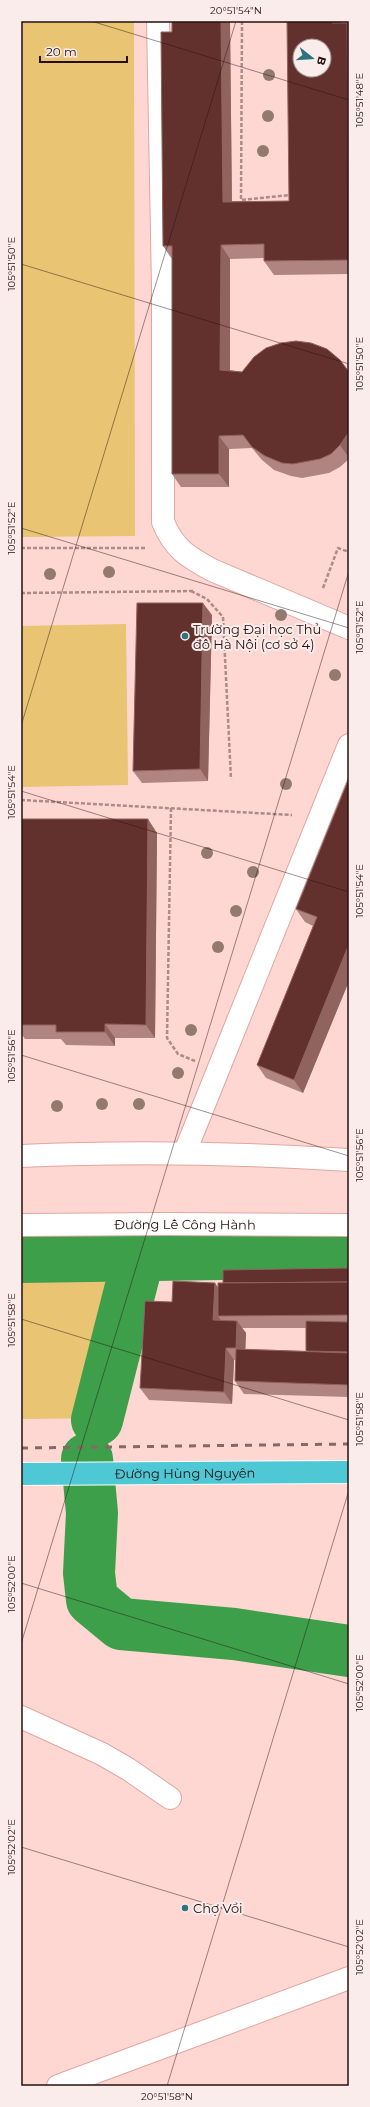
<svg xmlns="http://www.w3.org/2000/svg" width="370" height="2107" font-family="Montserrat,sans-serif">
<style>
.green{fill:#e8c473}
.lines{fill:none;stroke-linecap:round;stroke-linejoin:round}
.river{stroke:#3e9f4a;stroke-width:52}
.minor-casing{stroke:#e2a59f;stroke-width:24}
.highway-casing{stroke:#fff;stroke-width:24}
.path{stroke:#ac8b88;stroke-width:2.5;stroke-dasharray:4 2;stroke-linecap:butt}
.minor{stroke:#fff;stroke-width:22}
.highway{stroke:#4fc8d6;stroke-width:22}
.rail{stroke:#866966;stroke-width:3;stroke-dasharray:7 7;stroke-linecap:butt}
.tree{fill:#927b6e}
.wall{fill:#b08480;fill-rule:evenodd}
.shaded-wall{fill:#91635f}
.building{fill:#62312d;stroke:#91635f;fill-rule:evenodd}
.ticks{fill:none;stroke:#26100f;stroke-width:1;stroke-opacity:0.45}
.poi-dot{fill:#2b747c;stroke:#f9ecea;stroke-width:1.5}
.labels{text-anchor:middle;stroke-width:4;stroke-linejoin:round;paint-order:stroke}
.poi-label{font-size:13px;fill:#26100f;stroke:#f9ecea;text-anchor:start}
.street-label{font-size:13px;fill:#26100f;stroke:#f9ecea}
.neatline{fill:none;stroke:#26100f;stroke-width:1.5}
.ticks-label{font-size:10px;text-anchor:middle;fill:#26100f}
</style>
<rect width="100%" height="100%" fill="#fed7d3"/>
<g class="green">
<polygon points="21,21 134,21 135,536 21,537"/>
<polygon points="126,624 128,785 21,787 21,626"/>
<polygon points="116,1268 119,1418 21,1419 21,1270"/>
</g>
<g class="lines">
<g class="river">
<polyline points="21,1257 349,1252"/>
<polyline points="97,1420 139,1255"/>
<polyline points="87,1459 92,1513 89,1573 92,1600 121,1624 234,1634 349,1651"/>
</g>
<g class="minor-casing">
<g id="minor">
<path d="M 158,21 L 163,287 L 163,522 C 174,549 188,557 212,570 L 349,628"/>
<polyline points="185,1152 349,745"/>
<path d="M 21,1156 C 131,1151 239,1153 349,1160"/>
<path id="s1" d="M 21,1225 L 164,1224 L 349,1225"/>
<polyline points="21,1717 102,1754 128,1769 170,1798"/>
<polyline points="58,2086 349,1978"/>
</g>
</g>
<g class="highway-casing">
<g id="highway">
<path id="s2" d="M 21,1474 L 349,1472"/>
</g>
</g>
<g class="path">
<polyline points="242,21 241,200 290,195"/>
<polyline points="21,548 146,548"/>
<polyline points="323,588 338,548 349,552"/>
<polyline points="191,591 207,599 223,617 231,779"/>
<polyline points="21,593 194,591"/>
<polyline points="21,800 292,815"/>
<polyline points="171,808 167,1038 178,1054 195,1061"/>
</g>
<use href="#minor" class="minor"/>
<use href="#highway" class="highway"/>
<polyline class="rail" points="21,1448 349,1444"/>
</g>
<g class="tree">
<circle cx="269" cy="75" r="6"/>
<circle cx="268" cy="116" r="6"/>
<circle cx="263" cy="151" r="6"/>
<circle cx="109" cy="572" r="6"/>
<circle cx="50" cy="574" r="6"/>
<circle cx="281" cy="615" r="6"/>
<circle cx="335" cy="675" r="6"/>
<circle cx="286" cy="784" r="6"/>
<circle cx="207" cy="853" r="6"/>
<circle cx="253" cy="872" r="6"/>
<circle cx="236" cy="911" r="6"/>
<circle cx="218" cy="947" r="6"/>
<circle cx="191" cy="1030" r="6"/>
<circle cx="178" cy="1073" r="6"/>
<circle cx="102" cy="1104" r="6"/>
<circle cx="139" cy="1104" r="6"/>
<circle cx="57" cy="1106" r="6"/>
</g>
<g class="wall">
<polygon points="172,21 230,21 230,22 232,201 289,201 341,23 347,23 349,25 349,274 274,275 264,261 264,258 230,259 230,370 242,372 349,372 349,459 340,467 329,473 302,478 291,476 274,470 262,460 252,448 229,449 229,487 181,487 172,474 172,259 163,246 172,32"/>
<polygon points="212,615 208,781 142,783 133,771"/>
<polygon points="349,778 349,981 303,1093 266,1078 257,1065 313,926 305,922 296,909"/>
<polygon points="21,819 157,833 155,1038 115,1038 115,1046 66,1045 61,1039 25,1039 21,1033"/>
<path d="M 349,1268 L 349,1397 L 244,1394 L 235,1381 L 236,1360 L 234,1360 L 232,1404 L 149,1400 L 140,1388 L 172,1302 L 218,1287 L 223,1283 ZM 242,1328 L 306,1328 L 306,1351 L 245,1349 L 246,1333 Z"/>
</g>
<g class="shaded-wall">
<polygon points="221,21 230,21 230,22 232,215 223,202"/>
<polygon points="332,21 341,21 341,37 332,23"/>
<polygon points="347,23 349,25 349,227"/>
<polygon points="221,245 230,259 230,383 220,370"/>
<polygon points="349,432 349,458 340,445"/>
<polygon points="219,436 229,449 229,487 219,474"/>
<polygon points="203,603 212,615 208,781 200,769"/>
<polygon points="148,819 157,833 155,1038 146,1025"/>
<polygon points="349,944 349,981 303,1093 294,1080"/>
<polygon points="105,1024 115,1038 115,1046 105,1032"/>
<polygon points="215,1283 223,1295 218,1316 222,1322 213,1320"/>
<polygon points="237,1321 246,1333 245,1360 236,1348"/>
<polygon points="226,1348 234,1360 232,1404 224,1392"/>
</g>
<g class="building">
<path d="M 172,21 L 221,21 L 223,202 L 289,201 L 287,21 L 332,21 L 332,23 L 347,23 L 349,260 L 264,261 L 264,244 L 221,245 L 220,370 L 242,372 L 254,357 L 266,348 L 281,343 L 296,341 L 311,343 L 327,349 L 340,360 L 349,372 L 349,432 L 340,445 L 331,454 L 320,459 L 293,464 L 282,463 L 265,456 L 252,447 L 243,435 L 219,436 L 219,474 L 172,474 L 172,246 L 163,246 L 161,32 L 172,32 ZM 300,46 L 324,46 L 324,70 L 300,70 Z"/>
<polygon points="137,603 203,603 200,769 133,771"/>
<polygon points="349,778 349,944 294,1080 257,1065 317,917 296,909"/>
<polygon points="21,819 148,819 146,1025 105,1024 105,1032 56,1032 56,1025 21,1025"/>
<polygon points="349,1268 349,1282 223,1283 223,1270"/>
<polygon points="173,1281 215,1283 213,1320 237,1321 236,1348 226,1348 224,1392 140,1388 145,1301 172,1302"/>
<polygon points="349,1282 349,1315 218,1316 218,1283"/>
<polygon points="306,1321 349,1322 349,1352 306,1351"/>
<polygon points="236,1349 349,1353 349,1385 235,1381"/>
</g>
<path class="ticks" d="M 91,21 L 349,100M 21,264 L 349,364M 21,528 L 349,628M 21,726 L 236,21M 21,791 L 349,892M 21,1055 L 349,1156M 21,1319 L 349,1420M 21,1583 L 349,1684M 21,1644 L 349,571M 21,1847 L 349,1947M 167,2086 L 349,1490"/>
<g class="poi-dot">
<circle cx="185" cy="636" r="4"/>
<circle cx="185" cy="1908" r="4"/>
</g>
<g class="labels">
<g class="poi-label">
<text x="193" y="634">Trường Đại học Thủ<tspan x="193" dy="15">đô Hà Nội (cơ sở 4)</tspan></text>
<text x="193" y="1913">Chợ Vồi</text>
</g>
<g class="street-label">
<text dy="5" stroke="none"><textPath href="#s1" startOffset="164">Đường Lê Công Hành</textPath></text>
<text dy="5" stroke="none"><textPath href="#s2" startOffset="164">Đường Hùng Nguyên</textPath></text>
</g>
</g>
<rect width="370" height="2107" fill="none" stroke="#f9ecea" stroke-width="44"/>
<g transform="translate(312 58) rotate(107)"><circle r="19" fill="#f9ecea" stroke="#a59492"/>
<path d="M0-3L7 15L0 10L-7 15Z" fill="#2b747c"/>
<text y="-6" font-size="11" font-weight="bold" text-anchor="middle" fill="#26100f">B</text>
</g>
<path d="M40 56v6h87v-6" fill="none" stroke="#26100f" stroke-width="2"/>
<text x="46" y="56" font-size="12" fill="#26100f" stroke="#f9ecea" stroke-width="3" paint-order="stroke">20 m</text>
<rect x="22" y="22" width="326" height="2063" class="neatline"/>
<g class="ticks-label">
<text x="236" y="14">20°51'54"N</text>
<text transform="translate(359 100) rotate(-90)" y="4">105°51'48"E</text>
<text transform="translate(11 264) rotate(-90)" y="4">105°51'50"E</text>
<text transform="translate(359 364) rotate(-90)" y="4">105°51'50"E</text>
<text transform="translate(11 528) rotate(-90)" y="4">105°51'52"E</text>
<text transform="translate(359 627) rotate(-90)" y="4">105°51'52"E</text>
<text transform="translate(11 792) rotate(-90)" y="4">105°51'54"E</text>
<text transform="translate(359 891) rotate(-90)" y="4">105°51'54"E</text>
<text transform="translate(11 1056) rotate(-90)" y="4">105°51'56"E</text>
<text transform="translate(359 1155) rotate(-90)" y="4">105°51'56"E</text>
<text transform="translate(11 1320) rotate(-90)" y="4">105°51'58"E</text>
<text transform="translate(359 1419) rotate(-90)" y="4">105°51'58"E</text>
<text transform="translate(11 1584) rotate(-90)" y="4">105°52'00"E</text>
<text transform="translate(359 1683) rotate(-90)" y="4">105°52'00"E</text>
<text transform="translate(11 1847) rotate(-90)" y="4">105°52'02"E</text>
<text transform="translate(359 1947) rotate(-90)" y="4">105°52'02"E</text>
<text x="167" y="2100">20°51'58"N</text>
</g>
</svg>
